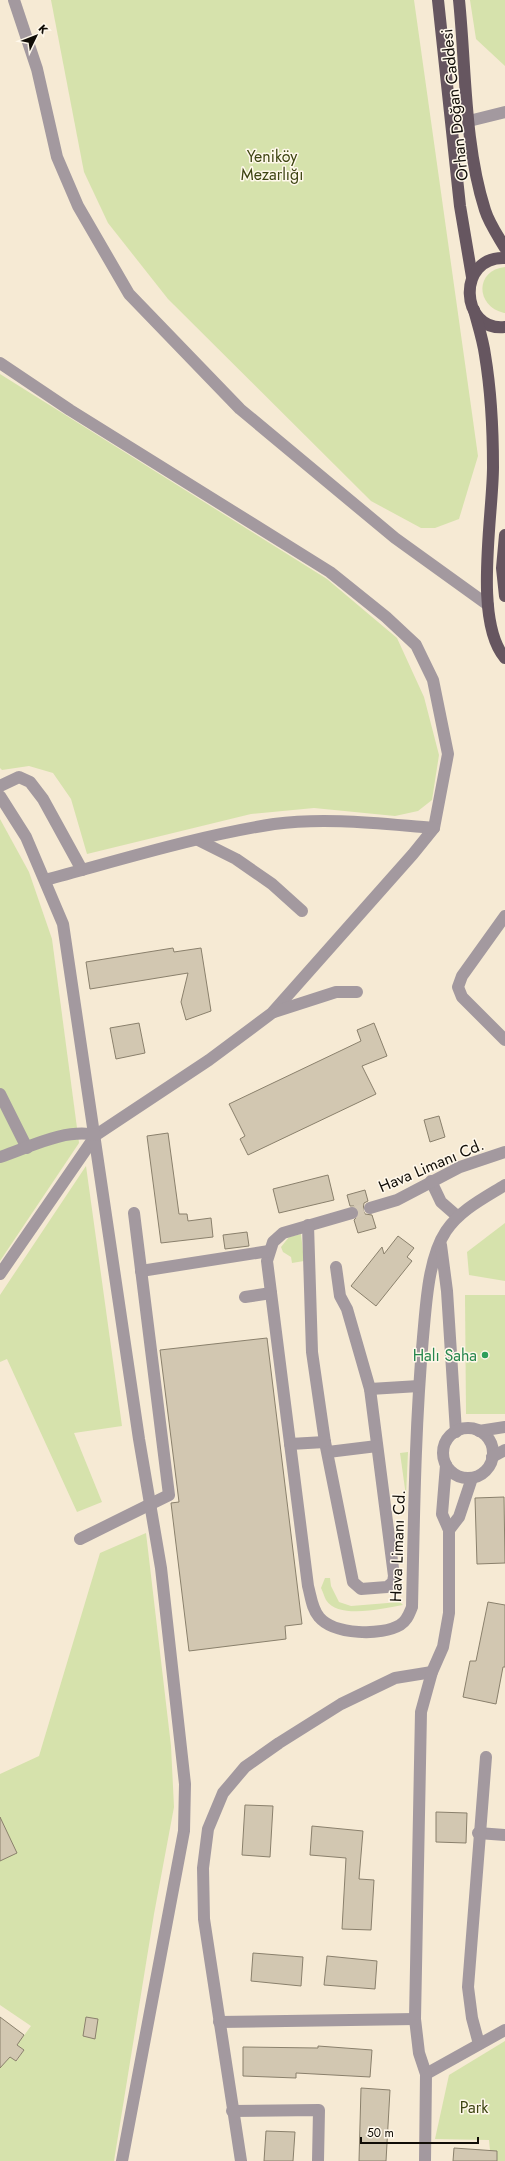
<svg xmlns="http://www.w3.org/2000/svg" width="505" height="2161" font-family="Jost,sans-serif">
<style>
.green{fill:#d6e2ac}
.building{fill:#d2c7b1;stroke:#8a806c}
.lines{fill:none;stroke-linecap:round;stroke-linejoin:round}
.minor-tunnel{stroke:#d4c9b5;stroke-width:12;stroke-dasharray:12 6;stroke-linecap:butt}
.minor{stroke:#a3999f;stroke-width:12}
.major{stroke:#665660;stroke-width:12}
.leisure-dot{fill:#2e9e5b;stroke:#fff8eb;stroke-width:1.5}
.labels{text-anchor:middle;stroke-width:3;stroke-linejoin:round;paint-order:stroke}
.street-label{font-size:16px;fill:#100c06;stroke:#fff8eb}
.park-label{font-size:16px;fill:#3d4411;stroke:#fff8eb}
.leisure-label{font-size:16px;fill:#27864d;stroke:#fff8eb;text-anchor:end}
</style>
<rect width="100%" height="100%" fill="#f6ead4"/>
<g class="green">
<polygon points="51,0 414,0 478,456 459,519 435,528 421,528 371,501 168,299 108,223 84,172"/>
<polygon points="470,0 505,0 505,66 476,39"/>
<path d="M 505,267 L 505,313 L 504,313 C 475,306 475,270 505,267 Z"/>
<polygon points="0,374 327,579 397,638 424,697 439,755 432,800 418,811 395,816 314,808 251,814 87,854 71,799 53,773 29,766 2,770 0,768"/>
<polygon points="0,819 29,872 52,939 79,1143 0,1261"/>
<polygon points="86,1166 122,1426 74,1433 102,1502 77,1512 7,1359 0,1362 0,1295"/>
<polygon points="505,1223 505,1281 469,1275 467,1252"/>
<polygon points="301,1234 304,1261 292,1263 291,1257 283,1252 281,1247 289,1237"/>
<polygon points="465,1295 505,1295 505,1414 466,1414"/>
<polygon points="408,1452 406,1496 400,1453"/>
<polygon points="146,1533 171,1746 174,1807 154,1914 114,2161 0,2161 0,2065 10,2057 17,2061 24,2050 17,2045 31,2026 0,2005 0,1774 39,1756 100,1553"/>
<path d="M 325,1578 L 330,1578 L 331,1586 L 339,1602 L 351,1606 L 400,1602 L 403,1605 C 384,1608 339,1620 326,1600 C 324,1596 323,1592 321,1588 Z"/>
<polygon points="505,2041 505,2161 491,2161 489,2140 435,2139 449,2075"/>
</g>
<g class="building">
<polygon points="173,948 174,952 201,948 211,1011 186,1020 181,1002 188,973 90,989 86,962"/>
<polygon points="139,1023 145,1053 116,1059 110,1028"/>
<polygon points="374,1023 387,1056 362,1066 376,1094 248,1155 240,1139 245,1136 229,1104 361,1041 357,1030"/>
<polygon points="439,1116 445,1137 430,1142 424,1120"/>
<polygon points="168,1133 179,1214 187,1214 188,1221 211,1218 213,1237 161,1243 147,1136"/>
<polygon points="328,1175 334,1200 279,1213 273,1189"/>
<polygon points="365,1190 368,1201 364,1203 363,1210 365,1214 372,1215 376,1228 358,1233 354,1220 359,1215 359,1211 354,1206 350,1206 347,1195"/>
<polygon points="247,1232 249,1246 225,1249 223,1235"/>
<polygon points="398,1236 414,1248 407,1257 412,1261 376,1306 351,1286 382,1247 384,1254"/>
<polygon points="267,1338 302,1624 285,1626 286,1639 189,1651 171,1503 179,1502 160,1350"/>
<polygon points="504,1497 505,1563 477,1564 475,1498"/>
<polygon points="488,1602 505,1605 505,1667 503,1667 496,1704 463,1697 470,1661 476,1661"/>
<polygon points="245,1805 273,1806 270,1857 242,1855"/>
<polygon points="436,1812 467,1813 466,1843 436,1842"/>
<polygon points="0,1817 17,1853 0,1861"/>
<polygon points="312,1826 363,1831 359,1879 374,1880 371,1930 342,1929 346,1858 310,1855"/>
<polygon points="253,1953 303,1957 301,1986 251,1981"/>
<polygon points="327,1956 377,1961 375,1989 324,1985"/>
<polygon points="0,2017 24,2035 17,2045 24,2050 16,2061 10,2057 0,2068"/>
<polygon points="86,2017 98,2019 95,2039 83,2036"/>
<polygon points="318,2046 372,2050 370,2077 296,2073 296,2078 243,2076 243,2047 318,2048"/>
<polygon points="361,2088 390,2090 386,2161 359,2161"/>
<polygon points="266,2131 295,2132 293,2161 264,2161"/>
<polygon points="454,2148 497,2151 497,2161 453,2161"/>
</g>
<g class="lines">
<polyline class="minor-tunnel" points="352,1213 370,1208"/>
<g class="minor">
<polyline points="14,0 37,69 57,157 78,206 129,294 240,409 395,538 488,605"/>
<polyline points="469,121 505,112"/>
<polyline points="0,363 70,410 330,572 386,617 416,645 433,680 448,754 434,828 413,854 272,1013 209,1060 96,1135 0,1274"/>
<polyline points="0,786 19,777 30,782 43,799 82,870"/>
<polyline points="0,796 26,837 63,924 139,1439 161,1568 185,1784 184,1831 122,2161"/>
<polyline points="198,840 236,859 272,884 302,911"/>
<path d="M 45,880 C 120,860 197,836 274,824 C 327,817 382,824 434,828"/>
<polyline points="505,916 462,976 458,987 462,997 505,1040"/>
<polyline points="274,1012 336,992 357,992"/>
<polyline points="0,1094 27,1148"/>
<path d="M 0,1157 C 30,1147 65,1128 96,1135"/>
<polyline points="431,1181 441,1202 457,1216"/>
<polyline points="370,1208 397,1200 460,1167 505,1152"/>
<path d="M 352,1213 L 283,1233 L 273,1242 L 267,1261 L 308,1586 C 311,1597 312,1609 319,1617 C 334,1635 382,1636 400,1625 C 407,1621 409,1614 412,1607 C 414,1517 415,1427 423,1337 C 426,1306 428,1258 446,1231 C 460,1210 484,1198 505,1185"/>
<polyline points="308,1225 312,1352 325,1442 353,1582 361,1589 387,1587 393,1582 394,1576 370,1389 347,1309 340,1296 336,1267"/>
<polyline points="441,1245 447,1291 456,1432"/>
<polyline points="141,1271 269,1251"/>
<polyline points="245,1297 271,1293"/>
<polyline points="370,1389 419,1386"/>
<circle cx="468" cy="1453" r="25"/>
<polyline points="479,1431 505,1427"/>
<polyline points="290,1444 325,1442"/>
<polyline points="328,1452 377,1446"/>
<polyline points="492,1457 505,1450"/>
<polyline points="449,1530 459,1517 472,1478"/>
<polyline points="80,1539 169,1495 134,1213"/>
<polyline points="478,1833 505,1835"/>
<polyline points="219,2022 415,2019"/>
<polyline points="479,2044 472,2018 468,1987 486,1757"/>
<polyline points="426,2074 505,2030"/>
<polyline points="232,2111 319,2110 318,2161"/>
<polyline points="241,2161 204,1919 203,1868 208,1829 223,1793 245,1767 279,1743 341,1704 395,1678 432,1672"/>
<polyline points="425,2161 426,2074 419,2053 415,2019 421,1712 432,1672 443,1647 449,1613 449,1530 442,1514 446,1465"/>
</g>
<g class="major">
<polyline points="438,0 460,206 472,277"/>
<path d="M 459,0 C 466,68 464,144 485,210 C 489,223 498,236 505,248"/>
<path d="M 505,258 C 456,256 460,332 505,327"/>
<path d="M 474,310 C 478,325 483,340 485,355 C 491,391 493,430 493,467 C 493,515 473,621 505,658"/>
<polyline points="505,535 502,568 505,596"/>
</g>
</g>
<circle class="leisure-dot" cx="485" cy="1355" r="4"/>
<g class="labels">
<g class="street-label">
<text transform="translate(454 105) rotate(-96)" y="6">Orhan Doğan Caddesi</text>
<text transform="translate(431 1165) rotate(-23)" y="6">Hava Limanı Cd.</text>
<text transform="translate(397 1546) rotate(-88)" y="6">Hava Limanı Cd.</text>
</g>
<g class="park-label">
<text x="272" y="162">Yeniköy<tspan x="272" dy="18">Mezarlığı</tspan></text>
<text x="474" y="2113">Park</text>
</g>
<g class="leisure-label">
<text x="477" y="1361">Halı Saha</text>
</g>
</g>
<g transform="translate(36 36) rotate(47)" stroke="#fff8eb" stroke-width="3" paint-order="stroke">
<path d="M0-3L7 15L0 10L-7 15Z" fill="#100c06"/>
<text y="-6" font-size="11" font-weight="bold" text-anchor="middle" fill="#100c06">K</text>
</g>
<path d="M361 2137v6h117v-6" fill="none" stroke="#100c06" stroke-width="2"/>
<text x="367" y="2137" font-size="12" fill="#100c06" stroke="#fff8eb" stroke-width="3" paint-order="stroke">50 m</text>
</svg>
